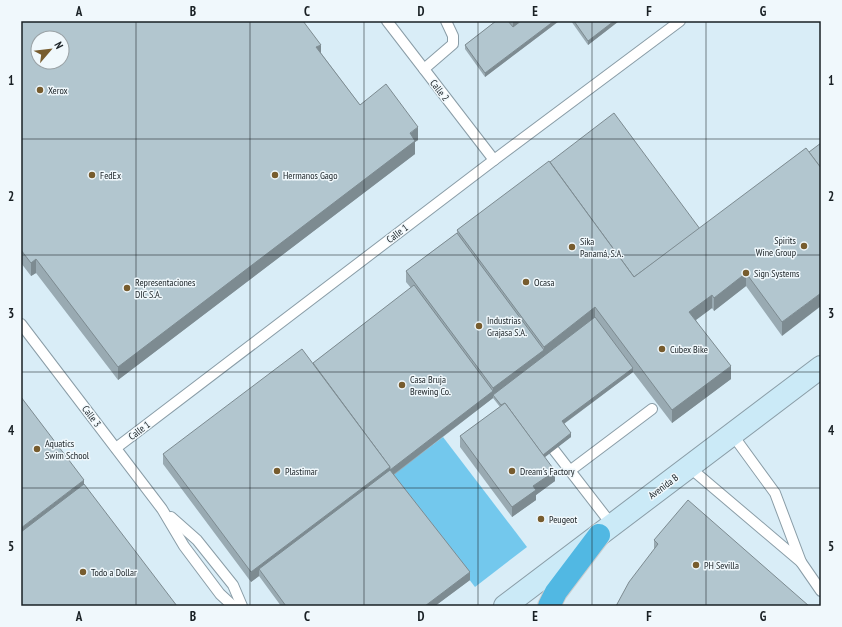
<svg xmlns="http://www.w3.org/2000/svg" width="842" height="627" font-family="'PT Sans Narrow',sans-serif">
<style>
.green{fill:#73c8ed}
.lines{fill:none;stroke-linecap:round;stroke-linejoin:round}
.lane-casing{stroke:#8a9da7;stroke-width:12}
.secondary-casing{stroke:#8a9da7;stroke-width:24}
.highway-casing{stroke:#cccecf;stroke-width:24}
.lane{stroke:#fff;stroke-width:10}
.secondary{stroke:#cbeaf7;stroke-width:22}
.highway{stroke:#51b8e3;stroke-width:22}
.wall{fill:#99aab2}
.shaded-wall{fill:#7d8b91}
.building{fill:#b2c6cf;stroke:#7d8b91;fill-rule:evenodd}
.grid{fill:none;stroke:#192024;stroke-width:1;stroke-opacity:0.55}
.poi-dot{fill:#775c2e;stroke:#f0f8fc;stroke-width:1.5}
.labels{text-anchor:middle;stroke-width:3;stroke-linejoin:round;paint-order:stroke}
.poi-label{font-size:10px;fill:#192024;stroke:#f0f8fc;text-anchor:start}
.street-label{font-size:10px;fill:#192024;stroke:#f0f8fc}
.neatline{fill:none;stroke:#192024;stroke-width:1.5}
.grid-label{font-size:13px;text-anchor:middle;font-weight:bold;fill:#192024}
</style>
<rect width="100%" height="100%" fill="#d9edf7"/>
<polygon class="green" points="443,437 527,547 475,587 390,477"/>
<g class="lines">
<g class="lane-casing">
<g id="lane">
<polyline points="387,21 494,160"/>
<polyline points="424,69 453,44 453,36 446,21"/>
<polyline points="21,324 162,509 184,546 220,594 233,606"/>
<polyline points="116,448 494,160 680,21"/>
<polyline points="554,450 612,525"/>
<polyline points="689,467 801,562 775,493 732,434"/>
<polyline points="571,470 652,409"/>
<polyline points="171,517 197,540 233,585 242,606"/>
<polyline points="801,562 821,591"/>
</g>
</g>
<g class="secondary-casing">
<polyline id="secondary" points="505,606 821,367"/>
</g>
<g class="highway-casing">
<polyline id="highway" points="549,606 556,592 599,535"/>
</g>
<use href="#lane" class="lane"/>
<use href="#secondary" class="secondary"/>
<use href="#highway" class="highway"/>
</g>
<g class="wall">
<polygon points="21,21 321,53 360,105 418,140 415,142 415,154 118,380 36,273 31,276 21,263"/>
<polygon points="496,21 559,21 485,77 465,49 465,45"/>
<polygon points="571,21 619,21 588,45"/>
<polygon points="806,148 782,336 746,286 714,311 712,308 696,320 731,379 672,423 633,372 564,424 571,437 544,457 555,481 536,495 536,500 512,517 460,447 460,436 500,407 493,398 394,475 470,580 435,606 281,606 259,576 251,582 163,464 163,454 313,363 411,288 406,282 406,271 457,233 457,230 550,162 700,229"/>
<polygon points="654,540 809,606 654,549"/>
</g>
<g class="shaded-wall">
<polygon points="513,21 526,21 513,31"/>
<polygon points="554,21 559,21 485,77 485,73"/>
<polygon points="614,21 619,21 588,45 588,41"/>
<polygon points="321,45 321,58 316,47"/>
<polygon points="418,127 418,140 415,142 415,154 118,380 118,367"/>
<polygon points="36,259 36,273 31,276 31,263"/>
<polygon points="746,273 746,286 714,311 714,298"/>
<polygon points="821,293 821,306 782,336 782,322"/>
<polygon points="712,295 712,308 689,325 689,312"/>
<polygon points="595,307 595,320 544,360 544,347"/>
<polygon points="544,350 544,360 493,395 493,398 390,477 390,470 493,391 493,388"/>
<polygon points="731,366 731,379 672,423 672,410"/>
<polygon points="633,368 633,372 562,425 562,421"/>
<polygon points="571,433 571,437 540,461 540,457"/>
<polygon points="390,467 390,477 259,569 259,576 251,582 251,572"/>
<polygon points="555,471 555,481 536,495 536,500 512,517 512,507 533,486"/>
<polygon points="84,480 84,491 21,539 21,528"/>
<polygon points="470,572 470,580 435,606 425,606"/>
</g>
<g class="building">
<path d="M 21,21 L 303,21 L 321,45 L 316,47 L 360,105 L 386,84 L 418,127 L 410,133 L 415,141 L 118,367 L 36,259 L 31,263 L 21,250 ZM 38,38 L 62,38 L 62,62 L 38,62 Z"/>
<polygon points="496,21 508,21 513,27 521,21 554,21 485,73 465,45"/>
<polygon points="574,21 614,21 588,41"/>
<polygon points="614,113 700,229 634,277 550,162"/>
<polygon points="821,143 821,168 809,152"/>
<polygon points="806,148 821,168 821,293 782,322 746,273 714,298 712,295 689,312 731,366 672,410 595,307 544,347 457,230 549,161 634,277"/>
<polygon points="457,233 544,350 493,388 406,271"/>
<polygon points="414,285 493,391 390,470 390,467 313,363"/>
<polygon points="595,317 633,368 562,421 571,433 543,455 505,403 501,405 493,395"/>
<polygon points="302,349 390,467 251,572 163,454"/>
<polygon points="21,397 84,480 21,528"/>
<polygon points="505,403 555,471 533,486 536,490 512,507 460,436"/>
<polygon points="390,470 470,572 425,606 286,606 259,569"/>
<polygon points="84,484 177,606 21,606 21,532"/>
<polygon points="688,500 809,606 616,606 629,582 658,544 654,540"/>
</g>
<path class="grid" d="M 136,21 L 136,606M 250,21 L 250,606M 364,21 L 364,606M 478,21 L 478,606M 592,21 L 592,606M 706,21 L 706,606M 21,139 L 821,139M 21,255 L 821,255M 21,372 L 821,372M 21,488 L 821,488"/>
<g class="poi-dot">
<circle cx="40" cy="90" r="4"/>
<circle cx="92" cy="175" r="4"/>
<circle cx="275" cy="175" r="4"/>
<circle cx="804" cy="246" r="4"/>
<circle cx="572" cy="247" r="4"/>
<circle cx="746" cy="273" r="4"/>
<circle cx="526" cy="282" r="4"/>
<circle cx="127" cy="288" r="4"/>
<circle cx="479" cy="326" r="4"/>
<circle cx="662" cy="349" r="4"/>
<circle cx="402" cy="385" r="4"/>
<circle cx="37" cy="449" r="4"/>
<circle cx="277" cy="471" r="4"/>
<circle cx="512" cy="471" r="4"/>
<circle cx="541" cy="519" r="4"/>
<circle cx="696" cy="565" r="4"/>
<circle cx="83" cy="572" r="4"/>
</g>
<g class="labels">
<g class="poi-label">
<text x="48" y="94">Xerox</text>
<text x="100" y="179">FedEx</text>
<text x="283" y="179">Hermanos Gago</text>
<text x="796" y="244" text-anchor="end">Spirits<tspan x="796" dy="12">Wine Group</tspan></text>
<text x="580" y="245">Sika<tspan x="580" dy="12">Panamá, S.A.</tspan></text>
<text x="754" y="277">Sign Systems</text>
<text x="135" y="286">Representaciones<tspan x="135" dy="12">DIC S.A.</tspan></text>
<text x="534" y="286">Ocasa</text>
<text x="487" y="324">Industrias<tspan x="487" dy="12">Grajasa S.A.</tspan></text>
<text x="670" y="353">Cubex Bike</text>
<text x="410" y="383">Casa Bruja<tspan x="410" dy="12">Brewing Co.</tspan></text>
<text x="45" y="447">Aquatics<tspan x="45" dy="12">Swim School</tspan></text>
<text x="285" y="475">Plastimar</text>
<text x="520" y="475">Dream's Factory</text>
<text x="549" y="523">Peugeot</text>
<text x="704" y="569">PH Sevilla</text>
<text x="91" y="576">Todo a Dollar</text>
</g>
<g class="street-label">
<text transform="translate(440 90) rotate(52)" y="4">Calle 2</text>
<text transform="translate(397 233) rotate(-37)" y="4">Calle 1</text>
<text transform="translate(92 416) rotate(53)" y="4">Calle 3</text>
<text transform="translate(139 430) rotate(-37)" y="4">Calle 1</text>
<text transform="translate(663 486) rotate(-37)" y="4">Avenida B</text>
</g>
</g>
<rect width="842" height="627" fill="none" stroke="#f0f8fc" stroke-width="44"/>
<g transform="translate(50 50) rotate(62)"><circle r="19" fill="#f0f8fc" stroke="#9aa2a6"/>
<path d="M0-3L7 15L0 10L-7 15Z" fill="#775c2e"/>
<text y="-6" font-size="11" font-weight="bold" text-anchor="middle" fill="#192024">N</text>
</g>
<rect x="22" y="22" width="798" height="583" class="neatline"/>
<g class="grid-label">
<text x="79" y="16">A</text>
<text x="193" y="16">B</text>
<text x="307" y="16">C</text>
<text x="421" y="16">D</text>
<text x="535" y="16">E</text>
<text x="649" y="16">F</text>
<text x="763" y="16">G</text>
<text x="11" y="85">1</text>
<text x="831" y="85">1</text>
<text x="11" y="201">2</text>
<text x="831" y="201">2</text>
<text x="11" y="318">3</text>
<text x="831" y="318">3</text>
<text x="11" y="435">4</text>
<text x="831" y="435">4</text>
<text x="11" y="551">5</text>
<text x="831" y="551">5</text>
<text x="79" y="621">A</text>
<text x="193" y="621">B</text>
<text x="307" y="621">C</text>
<text x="421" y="621">D</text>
<text x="535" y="621">E</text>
<text x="649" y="621">F</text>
<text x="763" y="621">G</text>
</g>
</svg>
